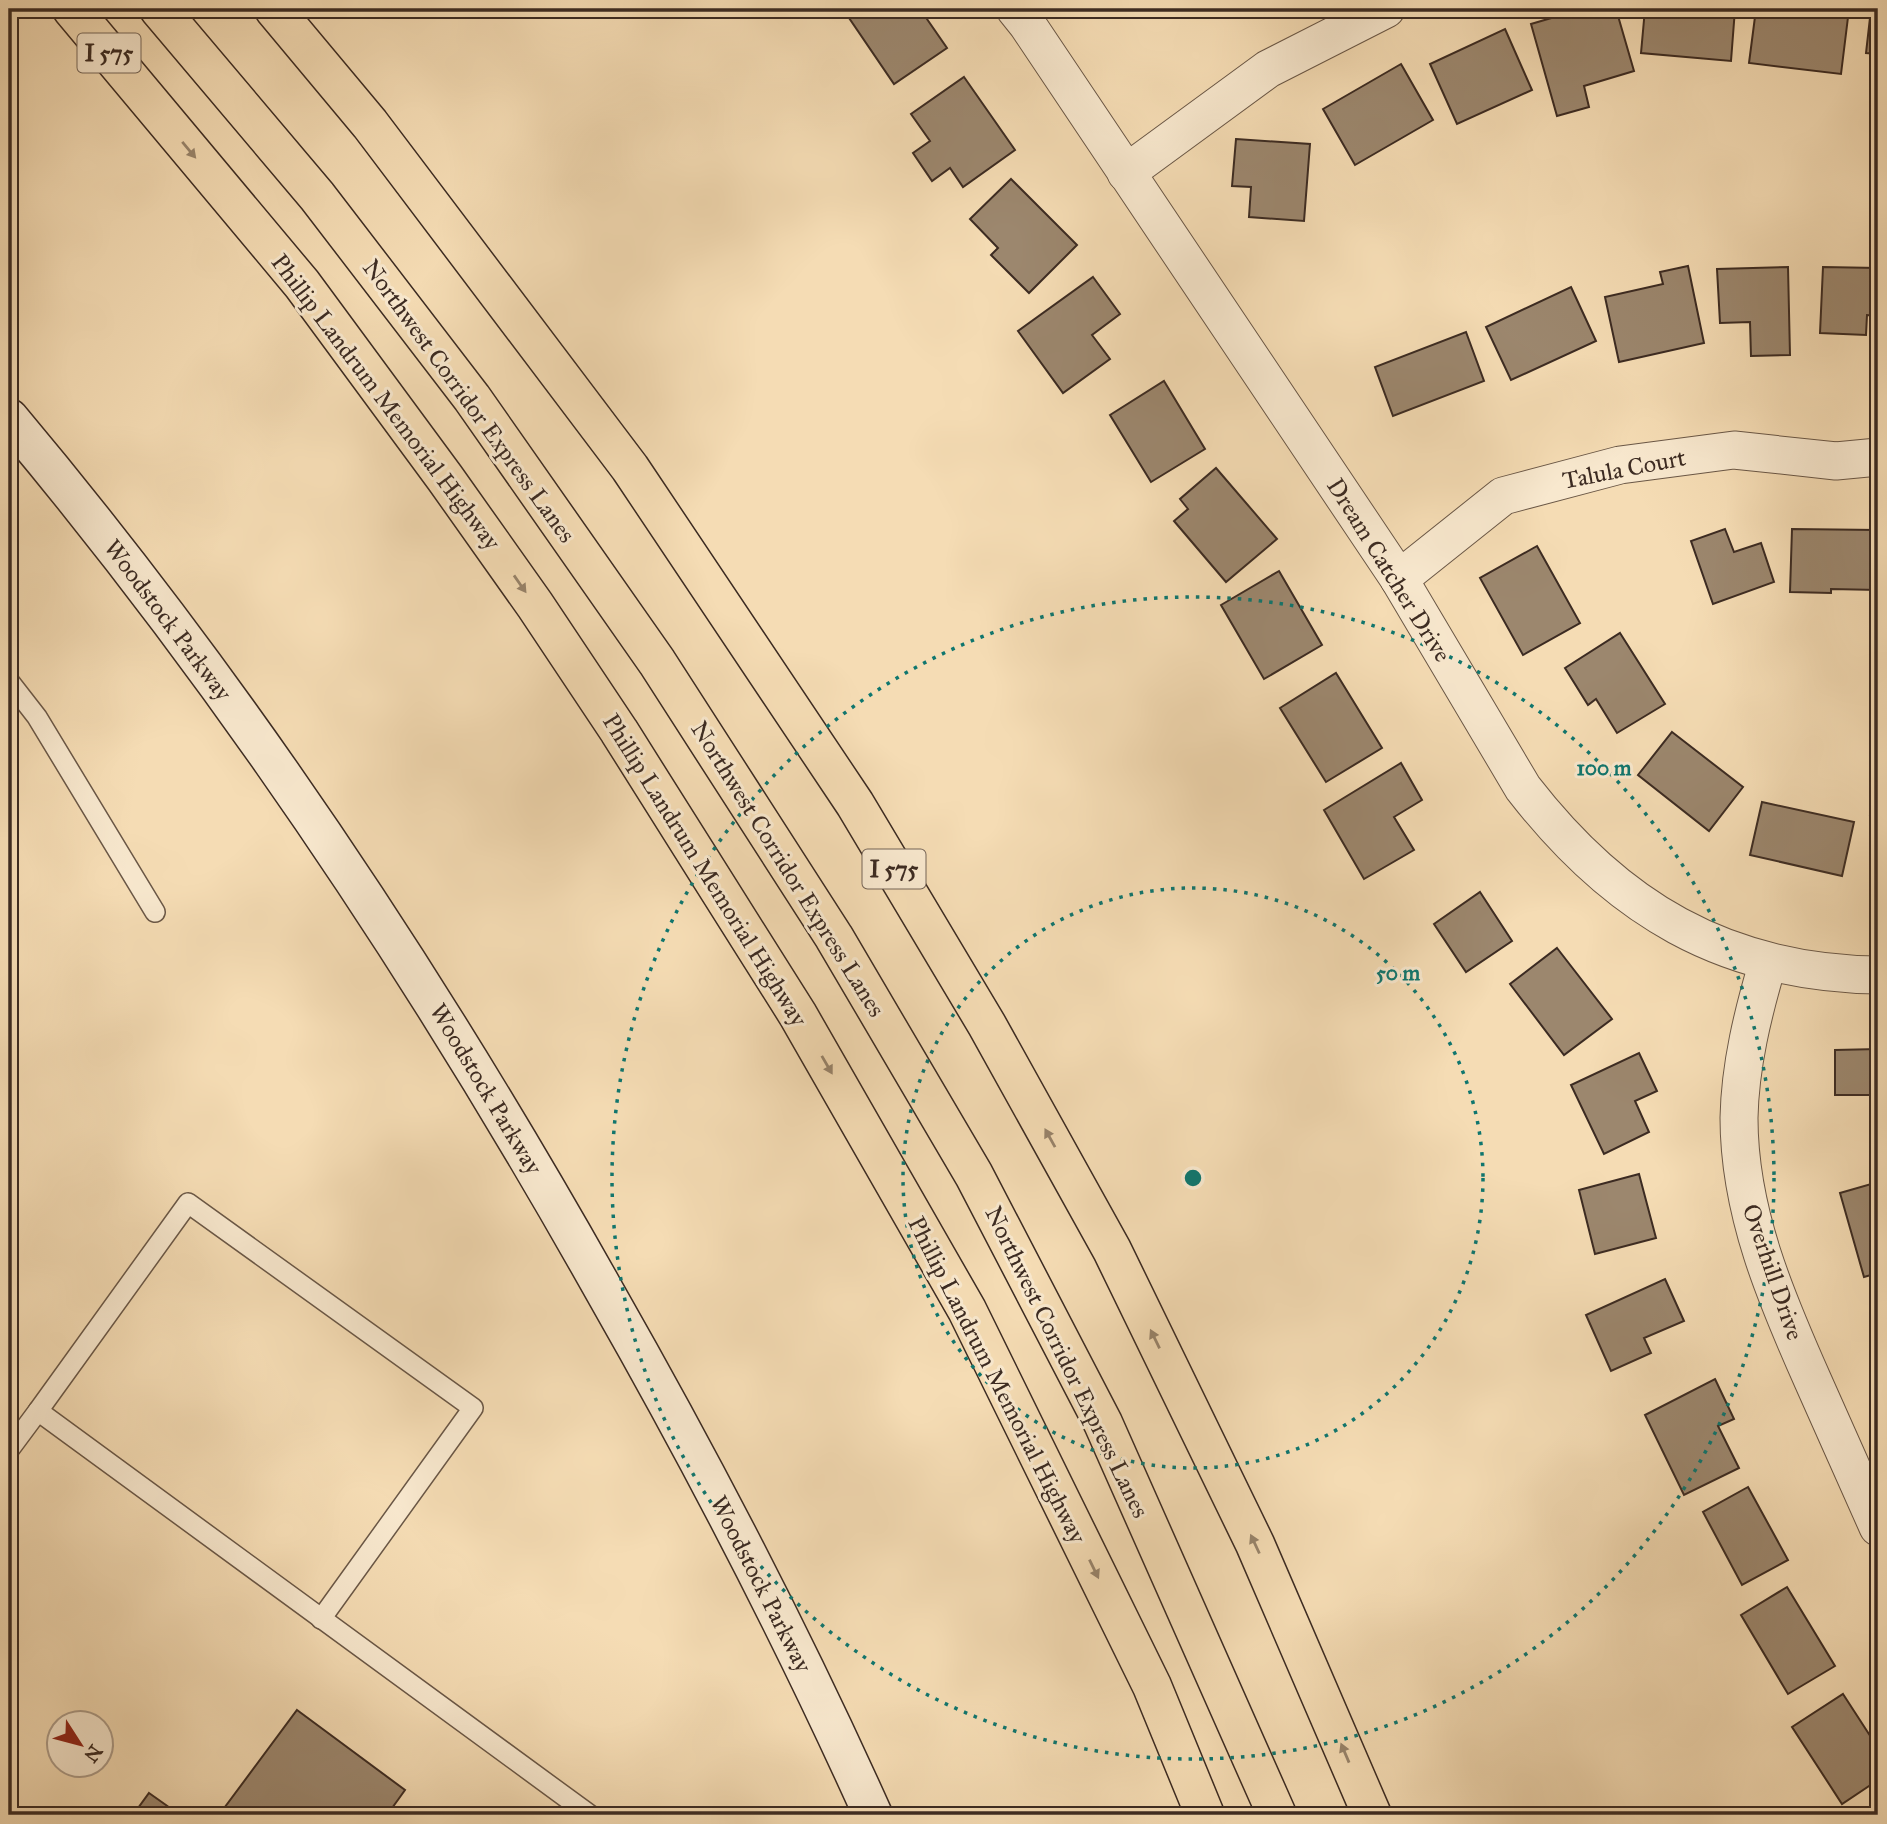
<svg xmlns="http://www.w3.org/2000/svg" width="1887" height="1824" font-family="'IM FELL Great Primer',serif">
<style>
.building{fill:#9c876e;stroke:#3c2b22;stroke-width:2}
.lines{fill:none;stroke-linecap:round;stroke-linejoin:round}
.lane-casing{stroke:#6a5746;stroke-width:22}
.street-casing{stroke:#6a5746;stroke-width:39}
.secondary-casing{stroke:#3c2b22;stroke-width:41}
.highway-casing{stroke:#3c2b22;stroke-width:41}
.lane{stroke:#f8e8ce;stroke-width:19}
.street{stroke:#f8e8ce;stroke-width:37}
.secondary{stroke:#f8e8ce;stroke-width:38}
.highway{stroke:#f5dcb4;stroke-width:38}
.oneway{fill:#98846b}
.ring{fill:none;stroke:#0f766e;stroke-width:3.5;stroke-dasharray:3.5 7}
.labels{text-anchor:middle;stroke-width:6;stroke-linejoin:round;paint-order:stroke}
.shield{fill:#f8e8ce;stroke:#746456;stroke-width:2}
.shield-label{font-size:23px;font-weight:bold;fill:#3c2b22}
.street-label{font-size:24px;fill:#3c2b22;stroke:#f8e8ce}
.centre{fill:#0f766e;stroke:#f8e8ce;stroke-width:3.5}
.ring-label{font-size:21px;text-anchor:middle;font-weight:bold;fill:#0f766e;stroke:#f8e8ce;stroke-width:6;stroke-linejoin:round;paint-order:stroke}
</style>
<rect width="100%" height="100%" fill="#f5dcb4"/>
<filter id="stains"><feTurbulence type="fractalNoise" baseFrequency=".00286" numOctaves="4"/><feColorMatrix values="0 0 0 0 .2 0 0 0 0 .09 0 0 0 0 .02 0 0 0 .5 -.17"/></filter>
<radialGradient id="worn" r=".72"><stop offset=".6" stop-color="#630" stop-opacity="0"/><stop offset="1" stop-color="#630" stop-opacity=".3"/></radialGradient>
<g class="building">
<polygon points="850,9 920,9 947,48 894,84 845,12"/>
<polygon points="1582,9 1616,9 1634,71 1584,86 1589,107 1557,116 1531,24"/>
<polygon points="1645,9 1679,11 1679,9 1735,9 1731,61 1641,53"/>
<polygon points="1756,9 1849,9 1841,74 1749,63"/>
<polygon points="1871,9 1878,9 1878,54 1866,53"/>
<polygon points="1505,29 1532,90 1457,124 1430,64"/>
<polygon points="1401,64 1433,120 1355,165 1323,109"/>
<polygon points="964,77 1015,150 963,187 950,168 932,181 913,153 930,141 911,114"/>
<polygon points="1236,139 1310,144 1304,221 1249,217 1251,187 1232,186"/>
<polygon points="1011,179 1077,245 1029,293 991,255 998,248 970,219"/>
<polygon points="1688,266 1704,343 1619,362 1605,297 1663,284 1660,272"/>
<polygon points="1788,267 1790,355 1751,356 1750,322 1720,323 1717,269"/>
<polygon points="1823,267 1878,268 1878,316 1867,315 1866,335 1820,333"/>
<polygon points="1093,277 1120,314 1092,335 1110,359 1063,393 1018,331"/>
<polygon points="1571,287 1596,341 1511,380 1486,327"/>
<polygon points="1466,332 1484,381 1393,416 1375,367"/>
<polygon points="1164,381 1205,449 1151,482 1110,415"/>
<polygon points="1216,468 1277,539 1226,582 1174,521 1188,509 1180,499"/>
<polygon points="1725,529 1734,552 1761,543 1774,582 1713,604 1691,541"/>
<polygon points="1792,529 1878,530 1878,590 1831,589 1831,593 1790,592"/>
<polygon points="1537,546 1580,623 1523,655 1480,578"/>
<polygon points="1279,571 1322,645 1264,679 1221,605"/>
<polygon points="1620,633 1665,704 1617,733 1596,699 1588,705 1565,668"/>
<polygon points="1336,673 1382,748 1326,782 1280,708"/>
<polygon points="1672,732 1743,787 1709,831 1638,775"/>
<polygon points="1401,763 1422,800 1394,817 1414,850 1364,879 1324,810"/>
<polygon points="1762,802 1854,822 1842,876 1750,855"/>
<polygon points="1878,815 1878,871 1876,871 1870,816"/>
<polygon points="1480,892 1512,941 1466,972 1434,924"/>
<polygon points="1557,948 1612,1019 1564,1055 1510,984"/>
<polygon points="1878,1049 1878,1106 1873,1106 1873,1095 1835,1095 1835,1050"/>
<polygon points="1639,1053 1657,1091 1635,1101 1649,1132 1604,1154 1571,1085"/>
<polygon points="1639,1174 1656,1238 1595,1254 1579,1190"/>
<polygon points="1878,1182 1878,1273 1864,1277 1840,1193"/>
<polygon points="1665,1279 1684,1321 1644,1338 1651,1353 1611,1371 1586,1315"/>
<polygon points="1715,1379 1734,1419 1718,1426 1739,1468 1684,1495 1645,1415"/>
<polygon points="1748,1487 1788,1560 1742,1585 1703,1512"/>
<polygon points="1787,1587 1835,1666 1788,1694 1741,1615"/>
<polygon points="1843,1694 1878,1748 1878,1780 1842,1804 1792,1727"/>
<polygon points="297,1710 405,1790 387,1815 219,1815"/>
<polygon points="149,1793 180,1815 133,1815"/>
</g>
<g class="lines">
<g class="lane-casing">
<g id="lane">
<polyline points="9,681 37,717 155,912"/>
<polyline points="38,1411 188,1203 473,1408 321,1619"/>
<polyline points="9,1450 38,1411 590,1815"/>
</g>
</g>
<g class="street-casing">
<g id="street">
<path d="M 1015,9 L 1027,24 L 1399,579 L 1523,788 C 1616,908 1724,973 1878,975"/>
<polyline points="1126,173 1268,69 1386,9"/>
<polyline points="1399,579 1503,496 1620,465 1734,450 1836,461 1878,457"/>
<path d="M 1768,962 C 1753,1013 1740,1065 1739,1118 C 1739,1212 1776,1298 1813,1381 C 1835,1430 1856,1478 1878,1527"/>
</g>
</g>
<g class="secondary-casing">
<path id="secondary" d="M 9,418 C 236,688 432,984 605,1292 C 702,1462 793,1637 873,1815"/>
</g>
<g class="highway-casing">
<g id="highway">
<polyline points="72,9 302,284 445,478 535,605 619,731 711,877 798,1015 967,1310 1152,1686 1205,1815"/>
<polyline points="159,9 317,196 472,398 657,662 834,937 974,1175 1103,1423 1277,1815"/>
<polyline points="274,9 370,124 630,468 855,804 987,1025 1112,1250 1255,1544 1372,1815"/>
</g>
</g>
<use href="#lane" class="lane"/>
<use href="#street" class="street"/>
<use href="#secondary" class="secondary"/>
<use href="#highway" class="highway"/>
</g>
<defs><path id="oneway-solid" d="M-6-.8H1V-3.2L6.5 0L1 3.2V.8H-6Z" transform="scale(1.75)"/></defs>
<g class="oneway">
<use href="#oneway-solid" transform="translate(189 150) rotate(50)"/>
<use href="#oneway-solid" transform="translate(520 584) rotate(55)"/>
<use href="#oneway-solid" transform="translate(827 1065) rotate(60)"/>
<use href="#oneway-solid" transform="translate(1050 1138) rotate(-119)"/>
<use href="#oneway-solid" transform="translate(1155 1339) rotate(-116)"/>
<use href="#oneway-solid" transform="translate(1255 1544) rotate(-115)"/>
<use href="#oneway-solid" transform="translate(1094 1569) rotate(64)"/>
<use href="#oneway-solid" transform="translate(1345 1753) rotate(-113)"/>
</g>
<g class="ring">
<circle cx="1193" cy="1178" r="290"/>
<circle cx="1193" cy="1178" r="581"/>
</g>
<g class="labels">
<g class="shield">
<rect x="77.5" y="33.5" width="63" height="39" rx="5"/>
<rect x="862.5" y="849.5" width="63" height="39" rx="5"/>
</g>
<g class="shield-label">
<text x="109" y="61">I 575</text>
<text x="894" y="877">I 575</text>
</g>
<g class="street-label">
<text transform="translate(469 401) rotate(54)" y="8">Northwest Corridor Express Lanes</text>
<text transform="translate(386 402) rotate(53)" y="8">Phillip Landrum Memorial Highway</text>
<text transform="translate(1624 469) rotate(-11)" y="8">Talula Court</text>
<text transform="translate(1389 570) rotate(58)" y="8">Dream Catcher Drive</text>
<text transform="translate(168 620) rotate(53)" y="8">Woodstock Parkway</text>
<text transform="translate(788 869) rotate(58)" y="8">Northwest Corridor Express Lanes</text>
<text transform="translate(705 870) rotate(58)" y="8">Phillip Landrum Memorial Highway</text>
<text transform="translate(486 1089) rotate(59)" y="8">Woodstock Parkway</text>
<text transform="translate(1773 1272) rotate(71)" y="8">Overhill Drive</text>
<text transform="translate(1067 1362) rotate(64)" y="8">Northwest Corridor Express Lanes</text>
<text transform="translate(997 1380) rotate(63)" y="8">Phillip Landrum Memorial Highway</text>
<text transform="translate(761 1584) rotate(63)" y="8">Woodstock Parkway</text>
</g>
</g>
<circle cx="1193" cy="1178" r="10" class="centre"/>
<g class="ring-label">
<text x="1604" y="775">100 m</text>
<text x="1398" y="980">50 m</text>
</g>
<rect width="1887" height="1824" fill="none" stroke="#f5dcb4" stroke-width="35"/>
<rect x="10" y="10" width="1866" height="1803" fill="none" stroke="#3c2b22" stroke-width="3.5"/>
<rect x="18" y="18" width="1852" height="1789" fill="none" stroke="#3c2b22" stroke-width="2"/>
<g transform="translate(80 1744) rotate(126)"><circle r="33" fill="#f8e8ce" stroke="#ad9c89" stroke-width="2"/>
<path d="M0-5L12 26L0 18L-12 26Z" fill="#8f2418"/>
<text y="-10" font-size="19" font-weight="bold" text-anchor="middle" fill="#3c2b22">N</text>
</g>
<rect width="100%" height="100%" filter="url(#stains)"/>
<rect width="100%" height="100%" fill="url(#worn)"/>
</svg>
